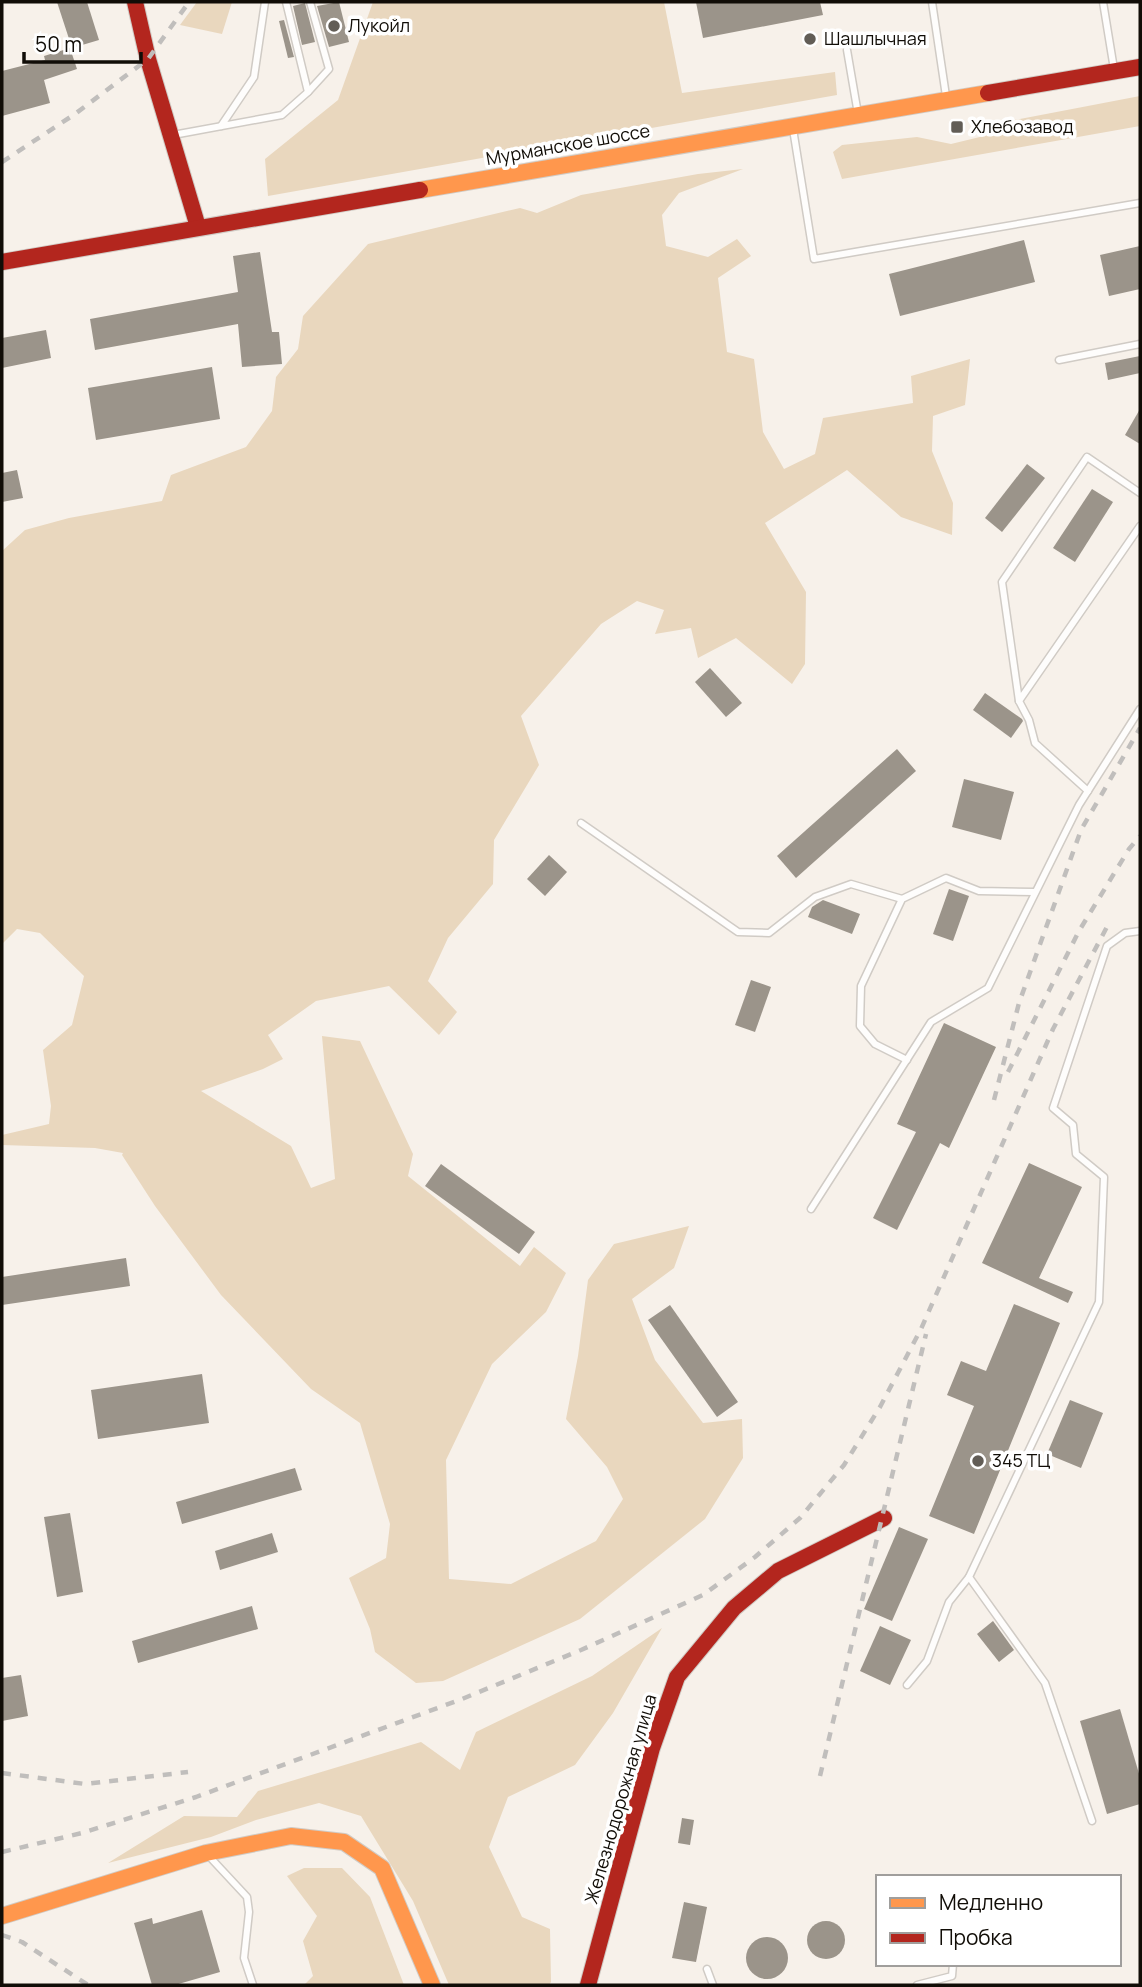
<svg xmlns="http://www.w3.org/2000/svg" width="1142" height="1987" font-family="Manrope,sans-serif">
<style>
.forest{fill:#e9d7be}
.building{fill:#9b948a}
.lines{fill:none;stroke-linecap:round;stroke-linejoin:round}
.lane-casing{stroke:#d0cbc5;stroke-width:9}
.slow-casing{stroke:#d0cbc5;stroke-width:18}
.jam-casing{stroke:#d0cbc5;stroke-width:18}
.lane{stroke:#fefdfc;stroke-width:6}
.slow{stroke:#ff974d;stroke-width:16}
.jam{stroke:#b3261e;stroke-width:16}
.rail{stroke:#c0bebc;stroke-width:4.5;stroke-dasharray:9 9;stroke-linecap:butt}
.poi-dot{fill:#625d56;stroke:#fff;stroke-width:2.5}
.labels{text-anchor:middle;stroke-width:7;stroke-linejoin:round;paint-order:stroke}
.poi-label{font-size:18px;fill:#110d07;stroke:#fff;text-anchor:start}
.street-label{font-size:18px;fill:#110d07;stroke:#fff}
</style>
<rect width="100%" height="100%" fill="#f7f1ea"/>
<g class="forest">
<polygon points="197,2 232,2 222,34 180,25"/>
<polygon points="373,2 664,2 682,93 835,72 837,95 268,196 265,159 338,100"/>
<polygon points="1140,96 1140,126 842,179 833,152 842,145 917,137 951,144 984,136 1004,122"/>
<polygon points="743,169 679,193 662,215 666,246 708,257 737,239 751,256 718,278 727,352 754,359 763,432 784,469 815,454 823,418 913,403 911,376 970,359 965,405 933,416 932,451 953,503 952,535 901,517 847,470 765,523 806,592 805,664 792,684 736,638 698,658 691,628 655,634 664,610 637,601 601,624 521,716 539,765 494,840 493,884 448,938 428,981 457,1012 439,1035 389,986 316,1001 268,1035 283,1059 263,1069 201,1091 291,1146 311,1188 335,1179 322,1036 360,1041 413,1154 408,1176 520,1266 534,1247 566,1273 546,1312 492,1364 446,1460 449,1579 511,1584 596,1541 623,1499 607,1467 566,1419 578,1356 588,1280 614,1244 689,1226 674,1268 632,1299 655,1360 703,1423 742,1419 743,1458 705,1519 580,1619 443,1681 416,1683 375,1652 370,1629 349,1578 386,1558 390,1524 360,1423 311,1389 221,1295 155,1206 122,1155 123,1153 95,1148 2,1145 2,1135 49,1124 51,1106 43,1050 72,1025 84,976 40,933 17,929 2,944 2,551 25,530 69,518 162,501 171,475 246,447 272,411 276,377 298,349 303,316 368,244 520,208 537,213 581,195 698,174"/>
<polygon points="662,1628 613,1713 575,1765 508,1797 489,1847 522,1917 550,1929 551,1982 549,1985 449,1985 413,1901 361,1816 319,1803 256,1820 211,1837 108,1863 184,1816 237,1817 258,1791 421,1742 460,1770 476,1732 592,1676"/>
<polygon points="304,1868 342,1868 370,1897 404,1985 304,1985 313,1976 303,1941 317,1916 287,1876"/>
</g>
<g class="building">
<polygon points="57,2 87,2 99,40 72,48"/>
<polygon points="339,2 349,42 329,47 317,6"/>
<polygon points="696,2 820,2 823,15 703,38"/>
<polygon points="305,3 315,42 302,45 293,6"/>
<polygon points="284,20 294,57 288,58 279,21"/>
<polygon points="70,48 77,69 44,80 50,103 2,116 2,71 45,60 44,56"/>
<polygon points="1024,240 1035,282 900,316 889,274"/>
<polygon points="1140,246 1140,289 1109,296 1100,255"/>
<polygon points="260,252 272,332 279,332 282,364 242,367 238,324 95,350 90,319 238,292 233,256"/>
<polygon points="46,330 51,358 2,368 2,338"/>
<polygon points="1140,356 1140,373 1108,380 1105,363"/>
<polygon points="212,367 220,419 96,440 88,388"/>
<polygon points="1140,409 1140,444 1125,435"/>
<polygon points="1027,464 1045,478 1002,532 985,518"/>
<polygon points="17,470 23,498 2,502 2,473"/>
<polygon points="1092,489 1113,502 1075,562 1053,548"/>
<polygon points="710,668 742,703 726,717 695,682"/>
<polygon points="985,693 1022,719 1023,721 1011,738 973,710"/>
<polygon points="897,749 916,771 796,878 777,856"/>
<polygon points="964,779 1014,792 1001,840 952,827"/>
<polygon points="549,855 567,872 545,896 527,879"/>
<polygon points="949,889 969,896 953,941 933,934"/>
<polygon points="823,900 860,914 852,934 808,917 812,907"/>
<polygon points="751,980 771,987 755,1032 735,1025"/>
<polygon points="944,1023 996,1047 949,1148 940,1143 897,1230 873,1218 916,1132 897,1124"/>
<polygon points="1029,1163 1082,1187 1039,1278 1073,1292 1068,1303 982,1263"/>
<polygon points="441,1164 535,1232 519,1254 425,1186"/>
<polygon points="126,1258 130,1286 2,1305 2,1277"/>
<polygon points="1014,1304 1060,1323 974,1534 929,1516 974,1406 947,1395 961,1361 986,1371"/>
<polygon points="670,1305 738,1402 717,1417 648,1320"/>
<polygon points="202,1374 209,1423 98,1439 91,1390"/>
<polygon points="1070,1400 1103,1413 1081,1468 1047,1454"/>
<polygon points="295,1468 302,1490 182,1524 176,1502"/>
<polygon points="70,1513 83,1592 57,1597 44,1517"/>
<polygon points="899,1527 928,1539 892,1621 864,1609"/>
<polygon points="272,1533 278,1552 220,1570 215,1551"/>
<polygon points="252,1606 258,1629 138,1663 132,1641"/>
<polygon points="993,1621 1014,1650 999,1662 977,1634"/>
<polygon points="880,1626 911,1640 890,1685 860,1671"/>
<polygon points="21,1675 28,1716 2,1721 2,1678"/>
<polygon points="1120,1709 1140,1777 1140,1804 1107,1814 1080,1721"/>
<polygon points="682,1818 694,1820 690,1845 678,1843"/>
<polygon points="684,1902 707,1907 696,1962 672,1958"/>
<polygon points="202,1910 220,1972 175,1985 152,1985 134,1923 152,1918 153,1924"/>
<circle cx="826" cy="1940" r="19"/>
<circle cx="767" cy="1958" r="21"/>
</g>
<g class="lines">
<g class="lane-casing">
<g id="lane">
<polyline points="932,2 946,96"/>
<polyline points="1103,2 1114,69"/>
<polyline points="847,50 858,114"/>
<polyline points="308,92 329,69 310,2"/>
<polyline points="221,126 254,77 265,2"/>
<polyline points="793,129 814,259 1140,203"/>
<polyline points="173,135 282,115 308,92 286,2"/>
<polyline points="1059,360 1140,344"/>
<polyline points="1019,701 1002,582 1087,457 1140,493"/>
<polyline points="1088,791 1035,743 1029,720 1019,701 1140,526"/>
<polyline points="581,823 738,932 769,933 815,897 851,884 902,899"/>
<polyline points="907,1060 875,1044 860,1026 861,986 902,899 946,878 979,891 1034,892"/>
<polyline points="811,1209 931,1022 988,988 1079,805 1140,709"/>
<polyline points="907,1685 927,1661 949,1602 969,1577"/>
<polyline points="1092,1821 1045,1683 969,1577 1099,1302 1104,1177 1076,1154 1073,1125 1053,1108 1107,946 1125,933 1140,931"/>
<polyline points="207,1854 247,1897 249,1912 244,1958 253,1985"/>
<polyline points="707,1969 713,1985"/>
<polyline points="917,1985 952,1976 953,1964"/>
</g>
</g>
<g class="slow-casing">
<g id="slow">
<polyline points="420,190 988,93"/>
<polyline points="2,1916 206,1853 291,1836 344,1842 382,1868 432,1985"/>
</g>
</g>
<g class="jam-casing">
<g id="jam">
<polyline points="135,2 148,59 198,227"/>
<polyline points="988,93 1140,67"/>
<polyline points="2,262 420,190"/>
<polyline points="588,1985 652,1748 677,1677 734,1608 778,1571 884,1518"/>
</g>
</g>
<use href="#lane" class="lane"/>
<use href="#slow" class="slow"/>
<use href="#jam" class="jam"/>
<g class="rail">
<polyline points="2,162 75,114 148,59 189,2"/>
<polyline points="1008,1072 1079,931 1129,849 1140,836"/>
<polyline points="994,1100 1019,1003 1081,830 1140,728"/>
<polyline points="2,1773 85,1784 188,1772"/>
<polyline points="820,1776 926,1334"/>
<polyline points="2,1852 82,1833 196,1797 462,1699 581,1650 703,1595 755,1557 800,1518 844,1465 880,1407 921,1329 1053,1029 1109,923"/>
<polyline points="2,1935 22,1942 88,1985"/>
</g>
</g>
<g class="poi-dot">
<circle cx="334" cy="26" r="7"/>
<circle cx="810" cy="39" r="7"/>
<rect x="950" y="120" width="14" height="14" rx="3.5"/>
<circle cx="978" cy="1461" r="7"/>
</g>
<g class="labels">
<g class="poi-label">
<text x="348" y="32">Лукойл</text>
<text x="824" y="45">Шашлычная</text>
<text x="971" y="133">Хлебозавод</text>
<text x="992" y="1467">345 ТЦ</text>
</g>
<g class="street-label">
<text transform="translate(568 145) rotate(-10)" y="6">Мурманское шоссе</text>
<text transform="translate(621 1799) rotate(-74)" y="6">Железнодорожная улица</text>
</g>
</g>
<rect width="1142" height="1987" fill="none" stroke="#110d07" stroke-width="7"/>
<rect x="876" y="1875" width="245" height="91" fill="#ffffff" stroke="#a09e9c" stroke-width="2"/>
<rect x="890" y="1898" width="35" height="10" fill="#ff974d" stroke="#a09e9c" stroke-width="2"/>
<text x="939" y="1910" font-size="21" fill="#110d07">Медленно</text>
<rect x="890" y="1933" width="35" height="10" fill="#b3261e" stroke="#a09e9c" stroke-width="2"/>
<text x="939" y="1945" font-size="21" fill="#110d07">Пробка</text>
<path d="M24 52v10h117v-10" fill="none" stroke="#110d07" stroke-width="3.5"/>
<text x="35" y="52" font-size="21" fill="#110d07" stroke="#ffffff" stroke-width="5" paint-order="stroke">50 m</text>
</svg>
